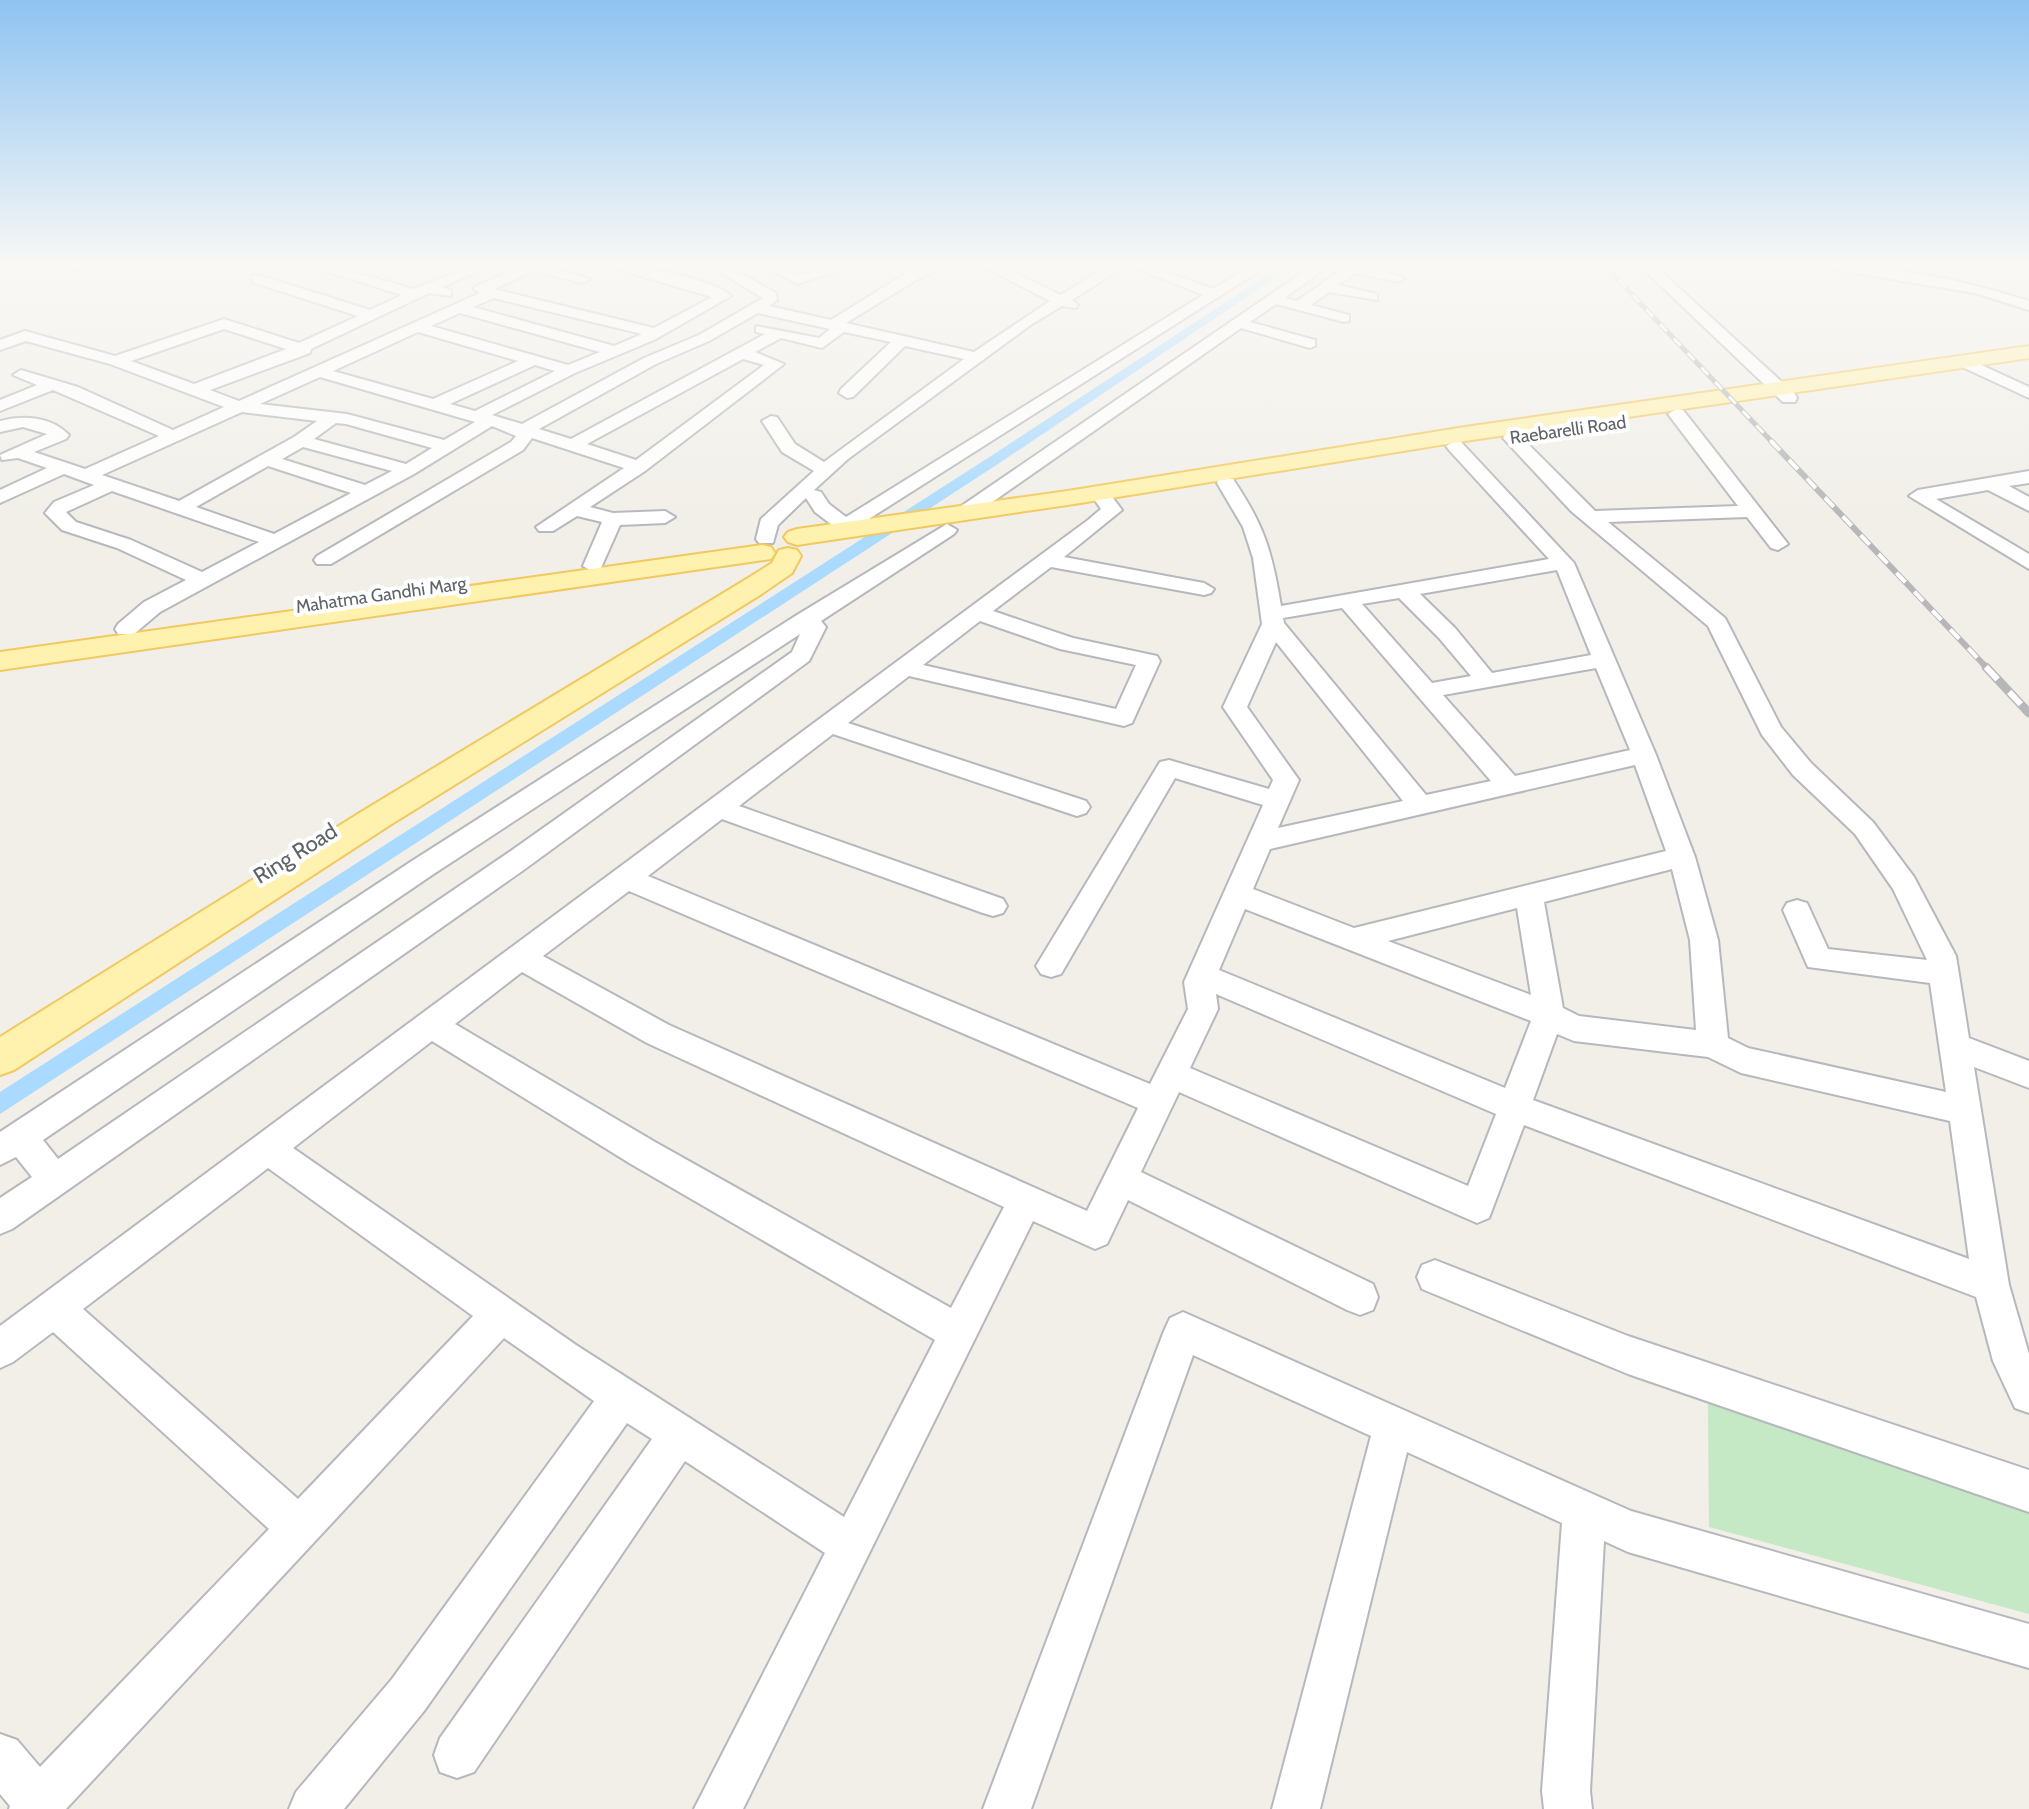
<svg xmlns="http://www.w3.org/2000/svg" width="2029" height="1809" font-family="Cabin,sans-serif">
<style>
.green{fill:#c5e8c5}
.lines{fill:none;stroke-linecap:round;stroke-linejoin:round}
.canal{fill:#aadaff;fill-rule:evenodd}
.minor-casing{stroke:#b5b8bc;stroke-width:4}
.major-casing{stroke:#f2c960;stroke-width:4}
.minor{fill:#fff;fill-rule:evenodd}
.major{fill:#fff2af;fill-rule:evenodd}
.rail-far2-casing{stroke:#b6b7b8;stroke-width:5}
.rail-far1-casing{stroke:#b6b7b8;stroke-width:6}
.rail-casing{stroke:#b6b7b8;stroke-width:9}
.rail-far2{stroke:#fff;stroke-width:3;stroke-dasharray:10;stroke-linecap:butt}
.rail-far1{stroke:#fff;stroke-width:4;stroke-dasharray:13;stroke-linecap:butt}
.rail{stroke:#fff;stroke-width:6;stroke-dasharray:17;stroke-linecap:butt}
.labels{text-anchor:middle;stroke-width:8;stroke-linejoin:round;paint-order:stroke}
.far-street-label{font-size:18px;fill:#5f6368;stroke:#fff}
.street-label{font-size:22px;fill:#5f6368;stroke:#fff}
</style>
<rect width="100%" height="100%" fill="#f1efe8"/>
<polygon class="green" points="1708,1403 2029,1506 2029,1614 1709,1527"/>
<g class="lines">
<polygon class="canal" points="1281,266 1293,266 1001,462 0,1114 0,1092 991,456"/>
<g class="minor-casing">
<g id="minor">
<polygon points="0,266 9,266 0,270"/>
<polygon points="70,266 85,266 78,270"/>
<path d="M 309,266 L 331,266 L 414,289 L 471,266 L 490,266 L 442,287 L 451,290 L 451,296 L 429,293 L 311,349 L 310,353 L 210,390 L 239,401 L 480,293 L 474,289 L 476,286 L 524,266 L 546,266 L 590,279 L 583,283 L 534,271 L 494,289 L 654,328 L 712,297 L 606,266 C 637,266 708,276 731,296 L 654,340 L 575,373 L 492,415 L 522,424 L 644,358 L 699,335 L 763,298 L 710,266 L 727,266 L 776,293 L 777,300 L 769,306 L 831,320 L 905,274 L 891,266 L 917,269 L 950,266 L 921,277 L 846,323 L 974,352 L 1050,301 L 982,266 L 1000,266 L 1061,295 L 1108,266 L 1125,266 L 1072,300 L 1078,305 L 1076,308 L 1062,306 L 1032,324 L 848,459 L 814,490 L 821,492 L 829,504 L 846,517 L 1203,295 L 1131,266 L 1151,266 L 1213,289 L 1251,266 L 1267,266 L 842,536 L 828,536 L 825,532 L 832,525 L 815,512 L 806,498 L 778,525 L 773,543 L 759,543 L 756,539 L 761,519 L 814,471 L 782,452 L 762,421 L 771,416 L 777,417 L 795,444 L 824,462 L 964,359 L 905,346 L 853,397 L 847,398 L 839,393 L 841,389 L 891,342 L 844,332 L 822,348 L 781,338 L 755,352 L 784,364 L 645,471 L 590,507 L 613,513 L 665,511 L 675,517 L 665,523 L 620,525 L 600,570 L 593,572 L 583,566 L 602,522 L 577,516 L 553,531 L 539,531 L 536,527 L 624,468 L 532,438 L 523,450 L 331,564 L 317,564 L 314,560 L 317,556 L 511,442 L 516,436 L 492,426 L 414,474 L 160,612 L 134,634 L 118,634 L 115,629 L 118,624 L 144,602 L 186,580 L 117,548 L 62,530 L 45,513 L 54,502 L 94,485 L 64,474 L 0,503 L 0,490 L 47,468 L 18,458 L 2,460 L 0,455 L 47,434 L 23,427 L 0,432 L 0,421 C 23,415 51,416 69,435 L 66,439 L 34,452 L 85,469 L 159,436 L 53,390 L 0,411 L 0,400 L 37,385 L 13,375 L 21,370 L 78,387 L 173,430 L 224,407 L 110,364 L 26,341 L 0,350 L 0,340 L 25,331 L 115,356 L 224,319 L 299,343 L 358,316 L 252,282 L 252,276 L 262,276 L 370,310 L 402,295 ZM 494,298 L 642,334 L 614,346 L 473,307 ZM 460,313 L 600,352 L 568,365 L 431,326 ZM 758,313 L 830,329 L 819,338 L 756,326 L 756,332 L 765,334 L 571,439 L 539,429 L 656,364 L 709,341 ZM 224,329 L 286,349 L 194,384 L 131,361 ZM 418,332 L 518,361 L 433,399 L 333,371 ZM 743,359 L 764,365 L 636,460 L 587,444 ZM 535,365 L 555,371 L 475,411 L 450,404 ZM 320,377 L 475,422 L 444,440 L 347,414 L 260,404 ZM 242,412 L 317,421 L 294,437 L 179,501 L 102,475 ZM 336,423 L 346,424 L 432,448 L 406,464 L 314,439 ZM 303,447 L 392,471 L 365,485 L 282,459 ZM 268,466 L 351,493 L 274,534 L 196,507 ZM 112,491 L 259,542 L 202,572 L 131,540 L 76,522 L 66,512 Z"/>
<polygon points="764,266 781,266 799,275 832,266 851,267 797,284"/>
<polygon points="1312,266 1328,266 1285,298 1297,301 1347,266 1363,266 1405,278 1398,282 1356,273 1338,285 1377,294 1377,300 1329,292 1311,305 1349,315 1349,321 1344,322 1276,304 1250,322 1315,340 1315,346 1310,348 1241,328 971,517 957,517 954,513 957,509"/>
<polygon points="1640,266 1655,266 1795,394 1797,398 1795,402 1783,402"/>
<path d="M 1829,266 C 1896,265 1966,281 2029,301 L 2029,310 L 1975,293 L 1836,270 Z"/>
<polygon points="1964,357 2029,387 2029,398 1958,365 1958,359"/>
<path d="M 1677,409 L 1683,410 L 1788,544 L 1778,550 L 1771,548 L 1747,517 L 1608,522 L 1725,618 L 1781,727 L 1811,763 L 1873,822 L 1914,877 L 1956,956 L 1969,1038 L 2029,1061 L 2029,1088 L 1974,1067 L 2009,1285 L 2029,1354 L 2029,1413 L 2015,1408 L 1993,1361 L 1976,1297 L 1524,1125 L 1489,1218 L 1477,1223 L 1179,1092 L 1141,1172 L 1373,1284 L 1378,1297 L 1373,1310 L 1360,1315 L 1347,1310 L 1128,1200 L 1107,1244 L 1095,1249 L 1033,1221 L 743,1809 L 694,1809 L 825,1553 L 685,1461 L 474,1772 L 457,1778 L 440,1772 L 434,1755 L 440,1738 L 652,1439 L 627,1423 L 424,1711 L 344,1809 L 289,1809 L 296,1792 L 392,1679 L 594,1401 L 504,1338 L 66,1809 L 9,1809 L 10,1806 L 0,1794 L 0,1734 L 17,1740 L 40,1767 L 269,1529 L 53,1332 L 13,1362 L 0,1368 L 0,1326 L 1088,520 L 1101,509 L 1090,493 L 1092,489 L 1106,489 L 1122,510 L 1064,557 L 1204,583 L 1214,589 L 1211,593 L 1204,595 L 1051,567 L 993,611 L 1073,638 L 1157,656 L 1160,661 L 1132,723 L 1124,726 L 909,676 L 848,723 L 1086,801 L 1090,807 L 1086,813 L 1077,816 L 1068,813 L 833,734 L 739,806 L 1003,899 L 1007,906 L 1003,913 L 993,916 L 983,913 L 722,819 L 648,876 L 1150,1084 L 1188,1009 L 1184,982 L 1263,805 L 1175,778 L 1061,974 L 1051,977 L 1041,974 L 1036,966 L 1160,762 L 1169,760 L 1269,789 L 1273,780 L 1223,707 L 1262,624 L 1253,558 L 1243,527 L 1217,483 L 1219,479 L 1233,479 C 1264,525 1272,551 1281,606 L 1549,559 L 1449,450 L 1446,446 L 1455,441 L 1461,442 L 1574,563 L 1656,755 L 1695,857 L 1718,940 L 1728,1038 L 1748,1048 L 1946,1092 L 1930,983 L 1808,967 L 1783,910 L 1787,903 L 1797,900 L 1807,903 L 1828,949 L 1927,960 L 1893,889 L 1855,834 L 1793,775 L 1762,735 L 1708,626 L 1571,511 L 1503,438 L 1506,434 L 1518,434 L 1595,511 L 1738,506 L 1668,414 ZM 1557,570 L 1591,655 L 1492,673 L 1455,628 L 1420,594 ZM 1399,598 L 1439,638 L 1471,676 L 1432,683 L 1362,604 ZM 1342,608 L 1491,781 L 1426,795 L 1284,623 L 1283,618 ZM 980,621 L 1060,649 L 1136,665 L 1116,709 L 923,665 ZM 1276,642 L 1403,801 L 1278,828 L 1299,780 L 1247,707 ZM 1596,668 L 1630,750 L 1515,776 L 1443,695 ZM 1635,765 L 1666,851 L 1354,928 L 1253,889 L 1270,849 ZM 1672,869 L 1690,940 L 1696,1030 L 1579,1016 L 1563,1008 L 1544,902 ZM 629,891 L 1138,1108 L 1087,1211 L 669,1025 L 543,956 ZM 1517,908 L 1531,995 L 1388,941 ZM 1245,909 L 1531,1021 L 1505,1088 L 1219,970 ZM 522,972 L 647,1043 L 1004,1207 L 951,1308 L 655,1142 L 455,1024 ZM 1216,994 L 1496,1114 L 1468,1186 L 1190,1068 L 1218,1009 ZM 1557,1034 L 1574,1041 L 1708,1057 L 1741,1073 L 1950,1121 L 1969,1259 L 1533,1100 ZM 432,1041 L 631,1164 L 935,1340 L 844,1517 L 576,1345 L 293,1148 ZM 268,1168 L 473,1316 L 298,1499 L 83,1309 Z"/>
<polygon points="2029,471 2029,483 2009,486 2029,497 2029,511 1988,490 1936,499 2029,554 2029,569 1909,496 1918,490"/>
<path d="M 947,524 L 957,530 L 954,534 L 821,621 L 826,627 L 809,661 L 525,869 L 12,1229 L 0,1234 L 0,1198 L 32,1177 L 16,1157 L 0,1165 L 0,1132 L 412,861 L 797,615 ZM 800,634 L 792,652 L 505,855 L 58,1159 L 43,1140 L 432,875 Z"/>
<polygon points="1435,1260 1628,1336 2029,1470 2029,1512 1628,1374 1422,1289 1417,1277 1422,1265"/>
<polygon points="1183,1312 1631,1511 2029,1624 2029,1668 1628,1552 1604,1541 1590,1791 1592,1809 1544,1809 1542,1791 1562,1523 1407,1452 1320,1809 1272,1809 1371,1436 1193,1355 1031,1809 983,1809 1164,1331 1170,1318"/>
</g>
</g>
<g class="major-casing">
<g id="major">
<polygon points="2029,346 2029,358 1465,441 1074,504 797,545 788,542 784,537 788,532 797,529 1074,490 1465,427"/>
<polygon points="762,545 771,547 775,553 771,559 0,670 0,652"/>
<polygon points="788,548 797,550 801,556 792,573 760,595 390,825 14,1070 0,1075 0,1037 366,809 740,583 772,563 779,550"/>
</g>
</g>
<use href="#minor" class="minor"/>
<use href="#major" class="major"/>
<g class="rail-far2-casing">
<polyline id="rail-far2" points="1605,266 1773,443"/>
</g>
<g class="rail-far1-casing">
<polyline id="rail-far1" points="1771,441 1988,669"/>
</g>
<g class="rail-casing">
<polyline id="rail" points="1986,667 2029,713"/>
</g>
<use href="#rail-far2" class="rail-far2"/>
<use href="#rail-far1" class="rail-far1"/>
<use href="#rail" class="rail"/>
</g>
<linearGradient id="sky" x2="0" y2="1"><stop stop-color="#8fc3f1"/><stop offset="0.51" stop-color="#f9f8f5"/><stop offset="1" stop-color="#f9f8f5" stop-opacity="0"/></linearGradient>
<rect width="2029" height="519" fill="url(#sky)"/>
<g class="labels">
<g class="far-street-label">
<text transform="translate(1568 430) rotate(-8)" y="6">Raebarelli Road</text>
<text transform="translate(381 595) rotate(-8)" y="6">Mahatma Gandhi Marg</text>
</g>
<g class="street-label">
<text transform="translate(295 853) rotate(-32)" y="8">Ring Road</text>
</g>
</g>
</svg>
